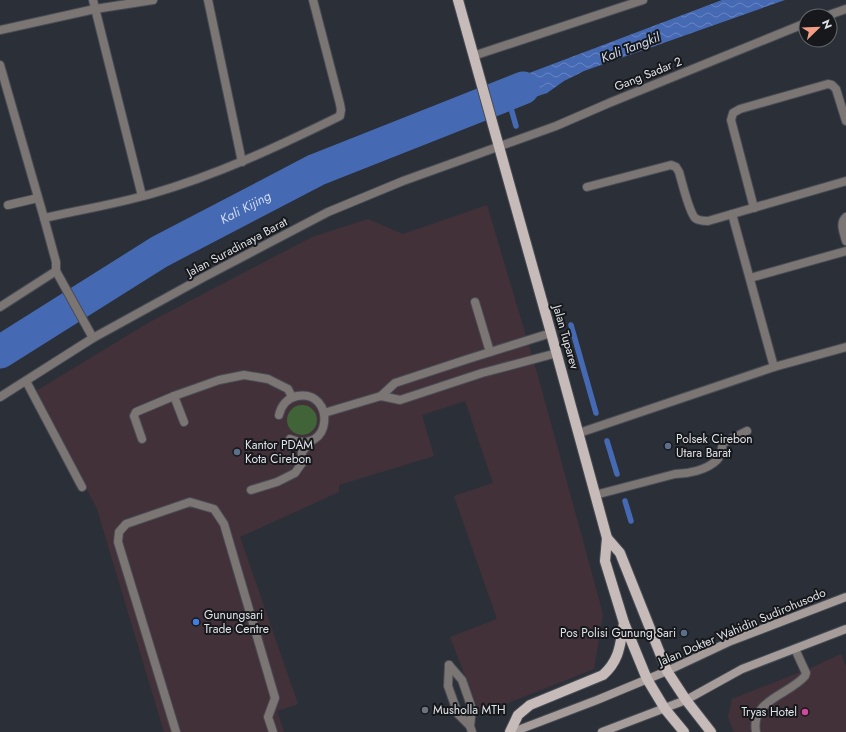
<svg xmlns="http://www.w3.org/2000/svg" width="846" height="732" font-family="Jost,sans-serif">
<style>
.commercial{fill:#43313a}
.garden{fill:#406337}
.water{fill:url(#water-waves)}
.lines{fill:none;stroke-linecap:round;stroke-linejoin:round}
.stream{stroke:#4669b4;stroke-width:5.5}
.river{stroke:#4669b4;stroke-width:33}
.lane-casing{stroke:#484c54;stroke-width:10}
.street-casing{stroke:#484c54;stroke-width:10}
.secondary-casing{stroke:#484c54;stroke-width:10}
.primary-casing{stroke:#484c54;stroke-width:12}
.lane{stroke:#7b7574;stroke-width:8}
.street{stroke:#7b7574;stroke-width:8}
.secondary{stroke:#a69d9b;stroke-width:8}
.primary{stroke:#c7bbb9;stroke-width:10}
.service-dot{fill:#5c6f8a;stroke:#16181b;stroke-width:1.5}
.shop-dot{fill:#3f7fe0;stroke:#16181b;stroke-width:1.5}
.worship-dot{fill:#6b7280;stroke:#16181b;stroke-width:1.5}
.hotel-dot{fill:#d1479c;stroke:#16181b;stroke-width:1.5}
.labels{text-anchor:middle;stroke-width:4;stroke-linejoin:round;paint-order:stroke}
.street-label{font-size:12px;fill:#dfe2e7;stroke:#16181b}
.poi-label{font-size:12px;fill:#dfe2e7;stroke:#16181b;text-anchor:start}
.water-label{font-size:13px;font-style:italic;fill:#d1dcf1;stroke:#16181b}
</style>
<defs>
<pattern id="water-waves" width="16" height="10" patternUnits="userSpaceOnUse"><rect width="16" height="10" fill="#4669b4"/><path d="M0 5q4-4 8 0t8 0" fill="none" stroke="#6985c2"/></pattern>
</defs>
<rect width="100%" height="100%" fill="#2b3038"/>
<g class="commercial">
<polygon points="487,205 538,376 603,614 594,669 480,714 450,637 497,619 454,496 493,483 465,401 422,415 434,456 339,485 339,492 240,537 298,704 277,711 284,732 164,732 97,509 36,391 148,323 312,237 368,219 403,234"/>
<polygon points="841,654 846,667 846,732 734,732 728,717 732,699 813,667"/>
</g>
<circle class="garden" cx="302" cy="420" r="15"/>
<polygon class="water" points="722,0 785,0 584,71 564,81 547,93 526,100 504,112 488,111 484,90"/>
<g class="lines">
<g class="stream">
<polyline points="509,101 516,126"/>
<polyline points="571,325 596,413"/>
<polyline points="607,441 617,474"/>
<polyline points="625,501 631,521"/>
</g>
<path class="river" id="s1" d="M 0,352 L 159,252 L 316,170 L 523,88"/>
<g class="lane-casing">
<g id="lane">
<path d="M 587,187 L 671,165 L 676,167 L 679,172 C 682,182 689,212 695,218 C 699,221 703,221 708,221 L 846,181"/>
<polyline points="754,208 731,120 733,113 740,109 828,84 832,85 836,89 846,121"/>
<polyline points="475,302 490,352"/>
<polyline points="174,396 184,422"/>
<polyline points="381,396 395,383 468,359 551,333"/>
<polyline points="324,413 381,396 400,400 482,373 557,353"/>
<path d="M 279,415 C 281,406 287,398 297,396 C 336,389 333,457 290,439"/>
<polyline points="142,439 134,416 136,412 174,396 219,380 244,375 268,379 288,389 292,397"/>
<polyline points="251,490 277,482 295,473 302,463 302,452 311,441"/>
<path d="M 595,495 L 675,474 C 688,474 707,470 717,460 C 721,456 722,448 723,443 L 747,431"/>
<polyline points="449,665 448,686 458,714 470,726 472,732"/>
<polyline points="449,665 462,680 469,700 472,709 470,726"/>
<polyline points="176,732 118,542 119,532 126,524 190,502 214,509 224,524 275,698 268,717 273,732"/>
<path d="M 756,732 C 750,700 789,695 805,676 L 806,673 L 795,649"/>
</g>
</g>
<g class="street-casing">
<g id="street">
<polyline points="93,0 142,196"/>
<polyline points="208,0 242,162"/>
<polyline points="826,16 846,9"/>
<polyline points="0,30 95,9 153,0"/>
<polyline points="473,56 643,0"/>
<polyline points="0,65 44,218 56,262 56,271 93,338"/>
<polyline points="8,205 38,198"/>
<polyline points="732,214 774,367"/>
<path d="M 846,217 C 839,223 844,233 846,241"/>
<path d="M 44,218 C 80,210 116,204 151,194 C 217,175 279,146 340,116 L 341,110 L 340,104 L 313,0"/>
<polyline points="750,278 846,251"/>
<polyline points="0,307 56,271"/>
<polyline points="26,381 82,487"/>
<polyline points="0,397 93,338 204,277 328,212 403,181 556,126 609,103 806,23"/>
<polyline points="579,433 774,367 846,347"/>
</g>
</g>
<g class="secondary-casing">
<g id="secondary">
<polyline points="513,732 597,700 667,671 731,641 846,597"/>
<polyline points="602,732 686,700 742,669 846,629"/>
</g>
</g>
<g class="primary-casing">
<g id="primary">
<polyline points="458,0 551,333 607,538 605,561 624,623 647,679 665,709 684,732"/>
<polyline points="607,538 620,553 667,671 686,700 711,732"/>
<path d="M 510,732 L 518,715 L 530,705 L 603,675 C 620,660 620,644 624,623"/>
</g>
</g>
<use href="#lane" class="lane"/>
<use href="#street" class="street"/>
<use href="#secondary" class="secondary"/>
<use href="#primary" class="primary"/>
</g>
<g class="service-dot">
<circle cx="668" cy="446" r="4"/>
<circle cx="237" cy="452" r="4"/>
<circle cx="684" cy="633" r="4"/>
</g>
<circle class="shop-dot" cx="196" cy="622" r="4"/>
<circle class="worship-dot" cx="425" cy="710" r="4"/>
<circle class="hotel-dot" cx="805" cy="712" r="4"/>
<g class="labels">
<g class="street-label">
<text transform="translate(648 74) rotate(-22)" y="4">Gang Sadar 2</text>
<text transform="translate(237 247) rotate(-28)" y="4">Jalan Suradinaya Barat</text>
<text transform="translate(566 337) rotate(74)" y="4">Jalan Tuparev</text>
<text transform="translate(742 627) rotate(-23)" y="4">Jalan Dokter Wahidin Sudirohusodo</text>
</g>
<g class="poi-label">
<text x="676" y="443">Polsek Cirebon<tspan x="676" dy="14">Utara Barat</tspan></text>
<text x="245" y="449">Kantor PDAM<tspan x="245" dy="14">Kota Cirebon</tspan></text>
<text x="204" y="619">Gunungsari<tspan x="204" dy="14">Trade Centre</tspan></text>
<text x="676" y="637" text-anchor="end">Pos Polisi Gunung Sari</text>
<text x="433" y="714">Musholla MTH</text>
<text x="797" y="716" text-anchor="end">Tryas Hotel</text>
</g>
<g class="water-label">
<text transform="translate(630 47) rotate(-21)" y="5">Kali Tangkil</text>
<text dy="5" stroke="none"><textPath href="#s1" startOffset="285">Kali Kijing</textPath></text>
</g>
</g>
<g transform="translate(818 28) rotate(67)"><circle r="19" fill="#16181b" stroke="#66696d"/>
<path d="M0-3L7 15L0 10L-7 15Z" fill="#f49e87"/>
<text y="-6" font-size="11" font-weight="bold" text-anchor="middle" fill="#dfe2e7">N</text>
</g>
</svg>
